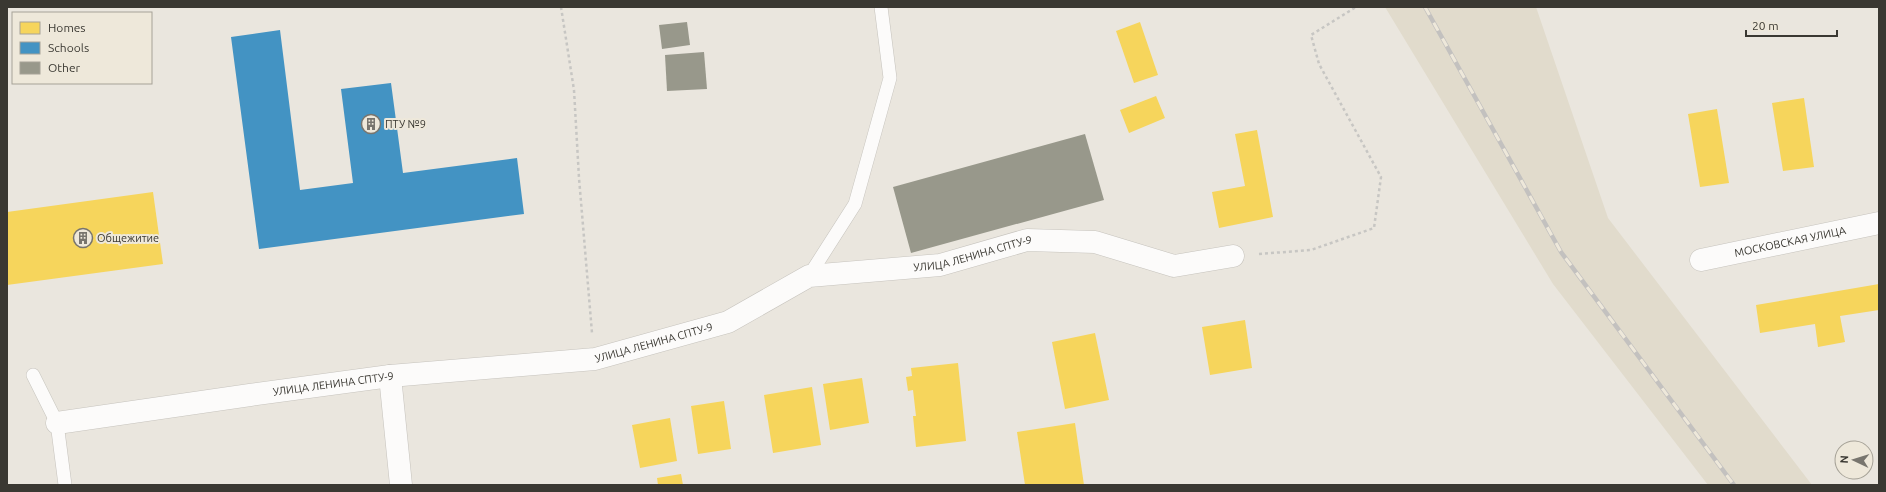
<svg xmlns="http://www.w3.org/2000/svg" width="1886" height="492" font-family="Ubuntu,sans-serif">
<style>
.built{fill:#e1dbcc}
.homes{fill:#f6d55c}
.schools{fill:#4393c3}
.building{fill:#98988b}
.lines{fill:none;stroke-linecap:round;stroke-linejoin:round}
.service-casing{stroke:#c6c3bd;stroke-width:14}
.minor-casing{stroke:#c6c3bd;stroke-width:23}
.path{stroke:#c7c6c3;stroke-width:2.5;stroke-dasharray:3 3;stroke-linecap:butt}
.service{stroke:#fcfbfa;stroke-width:13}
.minor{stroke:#fcfbfa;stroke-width:22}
.rail-casing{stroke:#c3c1bf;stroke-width:4.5}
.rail{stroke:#eee8da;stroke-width:3;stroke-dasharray:9;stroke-linecap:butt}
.labels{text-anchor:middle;stroke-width:4;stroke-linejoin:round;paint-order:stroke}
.poi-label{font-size:11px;fill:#3a3832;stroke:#eee8da;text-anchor:start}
.street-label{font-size:11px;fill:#3a3832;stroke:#eee8da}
</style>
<rect width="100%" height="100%" fill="#eae6de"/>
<polygon class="built" points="1385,7 1536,7 1608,218 1812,485 1708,485 1553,284"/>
<g class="homes">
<polygon points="1140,22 1158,75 1134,83 1116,31"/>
<polygon points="1156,96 1165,118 1129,133 1120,110"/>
<polygon points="1804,98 1814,167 1783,171 1772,103"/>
<polygon points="1717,109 1729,183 1700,187 1688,114"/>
<polygon points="1257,130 1273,217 1219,228 1212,192 1245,186 1235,134"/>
<polygon points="153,192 163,264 7,285 7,212"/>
<polygon points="1879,284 1879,310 1840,316 1845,342 1818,347 1815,324 1760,333 1756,305"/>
<polygon points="1245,320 1252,368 1210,375 1202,327"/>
<polygon points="1095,333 1109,400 1065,409 1052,342"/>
<polygon points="958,363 966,441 916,447 913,416 916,416 913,390 908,391 906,377 912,376 911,368"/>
<polygon points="862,378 869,423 830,430 823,384"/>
<polygon points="812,387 821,445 773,453 764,395"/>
<polygon points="724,401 731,449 698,454 691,406"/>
<polygon points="670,418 677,461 640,468 632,425"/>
<polygon points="1075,423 1084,485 1025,485 1017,432"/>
<polygon points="681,474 683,485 658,485 657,478"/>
</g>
<polygon class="schools" points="280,30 300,190 353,183 341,89 391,83 403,173 517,158 524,214 259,249 231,37"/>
<g class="building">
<polygon points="687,22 690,45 662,49 659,25"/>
<polygon points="704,52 707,89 667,91 665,55"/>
<polygon points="1085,134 1104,200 911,253 893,187"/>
</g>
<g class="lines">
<g class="service-casing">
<g id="service">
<polyline points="809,276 855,204 890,78 881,7"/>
<polyline points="33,375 57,423 65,485"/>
</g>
</g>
<g class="minor-casing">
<g id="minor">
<path id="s1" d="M 1701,260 L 1879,223"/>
<polyline points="390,376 401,485"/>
<path id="s2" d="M 57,423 L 250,395 L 390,376 L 595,359 L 728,322 L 809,276 L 940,265 L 1027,240 L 1095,242 L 1174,266 L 1233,256"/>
</g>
</g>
<g class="path">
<polyline points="561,7 574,90 579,178 592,333"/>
<polyline points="1259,254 1311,250 1374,228 1381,177 1319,64 1311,35 1356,7"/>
</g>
<use href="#service" class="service"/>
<use href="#minor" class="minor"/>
<g class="rail-casing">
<polyline id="rail" points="1425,7 1561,252 1734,485"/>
</g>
<use href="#rail" class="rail"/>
</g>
<defs>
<g id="building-ring" transform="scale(1)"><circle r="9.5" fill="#eee8da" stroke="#78756e" stroke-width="1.5"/><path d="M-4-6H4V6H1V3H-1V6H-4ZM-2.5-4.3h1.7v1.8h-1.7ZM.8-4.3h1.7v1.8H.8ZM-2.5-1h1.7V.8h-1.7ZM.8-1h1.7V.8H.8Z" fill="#78756e"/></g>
</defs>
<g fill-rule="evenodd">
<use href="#building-ring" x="371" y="124"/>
<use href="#building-ring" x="83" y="238"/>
</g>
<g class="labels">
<g class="poi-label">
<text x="385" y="128">ПТУ №9</text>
<text x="97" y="242">Общежитие</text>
</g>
<g class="street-label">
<text dy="4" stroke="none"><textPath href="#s1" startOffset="91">МОСКОВСКАЯ УЛИЦА</textPath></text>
<text dy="4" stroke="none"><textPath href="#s2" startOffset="939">УЛИЦА ЛЕНИНА СПТУ-9</textPath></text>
<text dy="4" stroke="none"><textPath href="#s2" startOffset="603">УЛИЦА ЛЕНИНА СПТУ-9</textPath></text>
<text dy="4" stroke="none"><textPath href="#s2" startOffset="279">УЛИЦА ЛЕНИНА СПТУ-9</textPath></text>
</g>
</g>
<rect width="1886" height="492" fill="none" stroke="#3a3832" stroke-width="16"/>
<rect x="12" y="12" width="140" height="72" fill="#eee8da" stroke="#a6a297"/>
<rect x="20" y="22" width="20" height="12" fill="#f6d55c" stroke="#a6a297"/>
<text x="48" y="32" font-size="12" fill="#3a3832">Homes</text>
<rect x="20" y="42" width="20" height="12" fill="#4393c3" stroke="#a6a297"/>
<text x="48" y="52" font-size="12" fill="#3a3832">Schools</text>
<rect x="20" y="62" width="20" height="12" fill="#98988b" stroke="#a6a297"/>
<text x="48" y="72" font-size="12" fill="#3a3832">Other</text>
<g transform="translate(1854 460) rotate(274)"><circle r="19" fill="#eee8da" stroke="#a6a297"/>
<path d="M0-3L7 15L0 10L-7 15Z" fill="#78756e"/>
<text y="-6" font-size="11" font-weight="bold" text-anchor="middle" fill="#3a3832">N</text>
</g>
<path d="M1746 30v6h91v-6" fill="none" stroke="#3a3832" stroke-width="2"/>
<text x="1752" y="30" font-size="12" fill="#3a3832" stroke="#eee8da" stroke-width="3" paint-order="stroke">20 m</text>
</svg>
